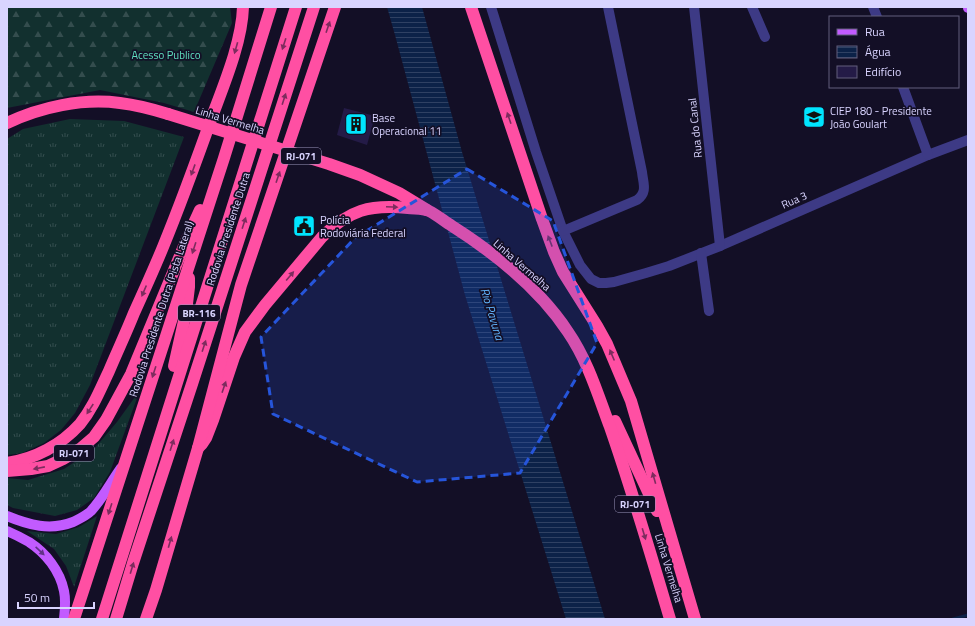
<svg xmlns="http://www.w3.org/2000/svg" width="975" height="626" font-family="'Titillium Web',sans-serif">
<style>
.grass{fill:url(#grass-tufts)}
.forest{fill:url(#forest-firs)}
.water{fill:url(#water-rules)}
.lines{fill:none;stroke-linecap:round;stroke-linejoin:round}
.stream{stroke:#0c2248;stroke-width:3}
.building{fill:#241b47}
.street{stroke:#3d3a85;stroke-width:10}
.primary{stroke:#c25bff;stroke-width:10}
.highway{stroke:#ff4fa3;stroke-width:12}
.highway-bridge{stroke:#ff4fa3;stroke-width:12}
.oneway{fill:#7d2c5e}
.oneway2{fill:#623188}
.marked{fill:#2655da;fill-opacity:0.2;stroke:#2655da;stroke-width:3;stroke-dasharray:8 5;stroke-linejoin:round}
.labels{text-anchor:middle;stroke-width:3.5;stroke-linejoin:round;paint-order:stroke}
.shield{fill:#130f26;stroke:#9e99be;stroke-width:1}
.shield-label{font-size:10px;font-weight:bold;fill:#d9d4ff}
.park-label{font-size:11px;fill:#5fe0c0;stroke:#130f26}
.poi-label{font-size:11px;fill:#d9d4ff;stroke:#130f26;text-anchor:start}
.street-label{font-size:11px;fill:#d9d4ff;stroke:#130f26}
.water-label{font-size:12px;font-style:italic;fill:#62b6ff;stroke:#130f26}
</style>
<defs>
<pattern id="grass-tufts" width="24" height="20" patternUnits="userSpaceOnUse"><rect width="24" height="20" fill="#12302f"/><path d="M3 7l-1-3M5 7V3M7 7l1-3M15 17l-1-3M17 17v-4M19 17l1-3" fill="none" stroke="#344d4e"/></pattern>
<pattern id="forest-firs" width="22" height="20" patternUnits="userSpaceOnUse"><rect width="22" height="20" fill="#12302f"/><path d="M5 1l3.5 6h-7zM16 11l3.5 6h-7z" fill="#344d4e"/></pattern>
<pattern id="water-rules" width="6" height="5" patternUnits="userSpaceOnUse"><rect width="6" height="5" fill="#0c2248"/><path d="M0 2.5h6" fill="none" stroke="#2f4163"/></pattern>
</defs>
<rect width="100%" height="100%" fill="#130f26"/>
<g class="grass">
<polygon points="70,119 124,121 184,137 90,385 75,413 61,430 44,443 22,453 7,455 7,139 23,129"/>
<polygon points="140,390 110,472 94,498 77,510 55,516 13,508 7,505 7,478 28,480 64,469 94,449 117,422"/>
<polygon points="97,516 74,587 66,566 54,549 27,531 56,534 79,527"/>
</g>
<polygon class="forest" points="7,7 230,7 232,23 194,112 164,103 100,90 7,108"/>
<polygon class="water" points="387,7 422,7 462,152 605,619 566,619 465,295 395,35"/>
<g class="lines">
<polyline class="stream" points="953,619 968,615"/>
</g>
<polygon class="building" points="344,108 375,116 367,145 337,135"/>
<g class="lines">
<g class="street">
<polyline points="491,7 536,152 563,231 580,265 591,279 599,283 606,283 614,282 646,273 669,266 720,246 928,155 968,140"/>
<polyline points="694,7 720,246"/>
<polyline points="752,7 765,37"/>
<polyline points="873,7 877,17"/>
<polyline points="903,87 928,155"/>
<path d="M 563,231 L 637,200 C 648,192 643,183 642,172 L 608,7"/>
<polyline points="701,253 709,311"/>
</g>
<g class="primary">
<polyline points="968,7 968,8"/>
<path d="M 7,516 C 29,525 50,531 73,522 C 79,519 86,516 91,511 C 103,498 111,482 121,468"/>
<path d="M 7,531 C 14,534 22,538 29,542 C 46,553 60,571 64,591 C 66,600 65,610 64,619"/>
</g>
<g class="highway">
<polyline points="471,7 542,219 554,252 563,272 597,326 607,344 631,401 695,619"/>
<path d="M 7,123 C 41,107 82,98 120,103 C 137,105 152,109 168,114"/>
<polyline points="174,366 186,312 189,287 189,278"/>
<polyline points="615,421 657,511"/>
<path d="M 198,448 L 202,444 L 206,438 L 213,420 L 234,357 L 245,332 L 265,305 L 322,237 C 349,210 370,204 408,208 C 414,209 423,208 429,211 C 437,215 444,221 452,226 C 496,254 539,288 568,332 C 588,361 598,395 610,427 C 632,490 651,555 670,619"/>
<path d="M 7,463 C 35,459 61,445 80,424 C 93,408 100,390 109,371 C 117,352 126,333 134,313 C 144,291 154,269 163,247 C 181,203 197,159 213,114 C 225,82 242,41 243,7"/>
<polyline points="7,471 31,469 48,466 63,459 80,449 94,437 106,420 131,374 189,234 200,210"/>
<polyline points="74,619 224,158 271,7"/>
<polyline points="102,619 296,7"/>
<polyline points="116,619 133,563 192,384 314,7"/>
<polyline points="146,619 156,590 198,448 241,285 335,7"/>
</g>
<polyline class="highway-bridge" points="168,114 329,164 360,175 399,193 427,210"/>
</g>
<defs><path id="oneway-solid" d="M-6-.8H1V-3.2L6.5 0L1 3.2V.8H-6Z"/></defs>
<g class="oneway">
<use href="#oneway-solid" transform="translate(328 27) rotate(-71)"/>
<use href="#oneway-solid" transform="translate(284 44) rotate(108)"/>
<use href="#oneway-solid" transform="translate(236 48) rotate(106)"/>
<use href="#oneway-solid" transform="translate(284 99) rotate(-72)"/>
<use href="#oneway-solid" transform="translate(509 118) rotate(-109)"/>
<use href="#oneway-solid" transform="translate(193 170) rotate(110)"/>
<use href="#oneway-solid" transform="translate(278 177) rotate(-71)"/>
<use href="#oneway-solid" transform="translate(392 207) rotate(2)"/>
<use href="#oneway-solid" transform="translate(244 223) rotate(-72)"/>
<use href="#oneway-solid" transform="translate(550 241) rotate(-111)"/>
<use href="#oneway-solid" transform="translate(194 248) rotate(108)"/>
<use href="#oneway-solid" transform="translate(290 276) rotate(-50)"/>
<use href="#oneway-solid" transform="translate(144 291) rotate(113)"/>
<use href="#oneway-solid" transform="translate(204 346) rotate(-72)"/>
<use href="#oneway-solid" transform="translate(612 355) rotate(-113)"/>
<use href="#oneway-solid" transform="translate(154 372) rotate(108)"/>
<use href="#oneway-solid" transform="translate(224 387) rotate(-71)"/>
<use href="#oneway-solid" transform="translate(90 409) rotate(123)"/>
<use href="#oneway-solid" transform="translate(172 445) rotate(-72)"/>
<use href="#oneway-solid" transform="translate(39 468) rotate(169)"/>
<use href="#oneway-solid" transform="translate(654 478) rotate(-106)"/>
<use href="#oneway-solid" transform="translate(110 509) rotate(108)"/>
<use href="#oneway-solid" transform="translate(644 534) rotate(73)"/>
<use href="#oneway-solid" transform="translate(170 542) rotate(-74)"/>
<use href="#oneway-solid" transform="translate(132 568) rotate(-73)"/>
</g>
<use class="oneway2" href="#oneway-solid" transform="translate(40 551) rotate(43)"/>
<path class="marked" d="M 467,169 L 553,221 L 597,343 L 520,473 L 417,482 L 273,414 L 261,337 L 355,238 Z"/>
<defs>
<g id="school-square" transform="scale(1.15)"><rect x="-9" y="-9" width="18" height="18" rx="4" fill="#00e5ff" stroke="#130f26"/><path d="M0-5L7-2L0 1L-7-2ZM-4 1L0 2.5L4 1V4Q0 6-4 4Z" fill="#111"/></g>
<g id="building-square" transform="scale(1.15)"><rect x="-9" y="-9" width="18" height="18" rx="4" fill="#00e5ff" stroke="#130f26"/><path d="M-4-6H4V6H1V3H-1V6H-4ZM-2.5-4.3h1.7v1.8h-1.7ZM.8-4.3h1.7v1.8H.8ZM-2.5-1h1.7V.8h-1.7ZM.8-1h1.7V.8H.8Z" fill="#111"/></g>
<g id="civic-square" transform="scale(1.15)"><rect x="-9" y="-9" width="18" height="18" rx="4" fill="#00e5ff" stroke="#130f26"/><path d="M-.6-6.5H3V-4.5H.6V-3L4-1V1h2V6H-6V1h2V-1L-.6-3ZM-1.2 2.5V6h2.4V2.5Z" fill="#111"/></g>
</defs>
<g fill-rule="evenodd">
<use href="#school-square" x="814" y="117"/>
<use href="#building-square" x="356" y="124"/>
<use href="#civic-square" x="304" y="226"/>
</g>
<g class="labels">
<g class="shield">
<rect x="281" y="148" width="40" height="16" rx="3"/>
<rect x="178" y="305" width="42" height="16" rx="3"/>
<rect x="54" y="445" width="40" height="16" rx="3"/>
<rect x="615" y="496" width="40" height="16" rx="3"/>
</g>
<g class="shield-label">
<text x="301" y="160">RJ-071</text>
<text x="199" y="317">BR-116</text>
<text x="74" y="457">RJ-071</text>
<text x="635" y="508">RJ-071</text>
</g>
<g class="park-label">
<text x="166" y="59">Acesso Publico</text>
</g>
<g class="poi-label">
<text x="830" y="115">CIEP 180 - Presidente<tspan x="830" dy="13">João Goulart</tspan></text>
<text x="372" y="122">Base<tspan x="372" dy="13">Operacional 11</tspan></text>
<text x="320" y="224">Polícia<tspan x="320" dy="13">Rodoviária Federal</tspan></text>
</g>
<g class="street-label">
<text transform="translate(230 120) rotate(17)" y="4">Linha Vermelha</text>
<text transform="translate(695 128) rotate(-96)" y="4">Rua do Canal</text>
<text transform="translate(794 200) rotate(-24)" y="4">Rua 3</text>
<text transform="translate(228 229) rotate(-72)" y="4">Rodovia Presidente Dutra</text>
<text transform="translate(522 265) rotate(41)" y="4">Linha Vermelha</text>
<text transform="translate(161 309) rotate(-72)" y="4">Rodovia Presidente Dutra (Pista Lateral)</text>
<text transform="translate(669 568) rotate(73)" y="4">Linha Vermelha</text>
</g>
<g class="water-label">
<text transform="translate(492 314) rotate(73)" y="4">Rio Pavuna</text>
</g>
</g>
<rect width="975" height="626" fill="none" stroke="#d9d4ff" stroke-width="16"/>
<rect x="829" y="16" width="130" height="72" fill="#130f26" stroke="#625e7d"/>
<rect x="837" y="29" width="20" height="6" fill="#c25bff" stroke="#625e7d"/>
<text x="865" y="36" font-size="12" fill="#d9d4ff">Rua</text>
<rect x="837" y="46" width="20" height="12" fill="url(#water-rules)" stroke="#625e7d"/>
<text x="865" y="56" font-size="12" fill="#d9d4ff">Água</text>
<rect x="837" y="66" width="20" height="12" fill="#241b47" stroke="#625e7d"/>
<text x="865" y="76" font-size="12" fill="#d9d4ff">Edifício</text>
<path d="M18 602v6h76v-6" fill="none" stroke="#d9d4ff" stroke-width="2"/>
<text x="24" y="602" font-size="12" fill="#d9d4ff" stroke="#130f26" stroke-width="3" paint-order="stroke">50 m</text>
</svg>
